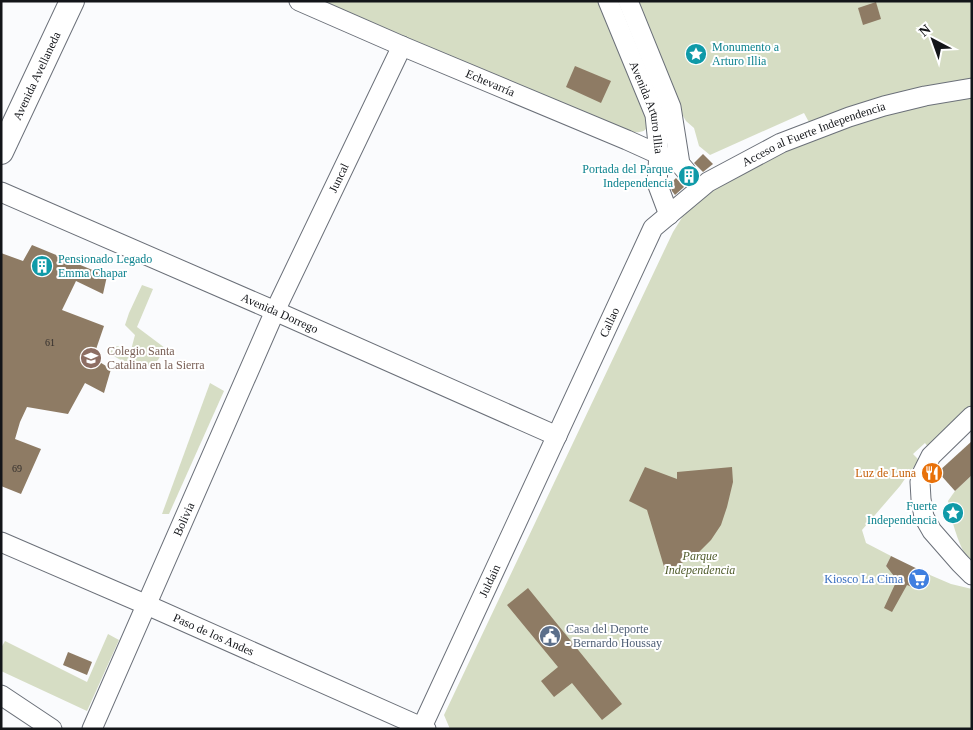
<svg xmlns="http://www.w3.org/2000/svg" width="973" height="730" font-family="'Times New Roman',serif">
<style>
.green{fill:#d6ddc4}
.building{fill:#8e7b64}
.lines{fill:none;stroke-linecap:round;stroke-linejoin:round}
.minor-casing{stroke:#6b7079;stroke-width:21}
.major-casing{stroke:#6b7079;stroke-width:26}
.minor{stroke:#fff;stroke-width:19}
.major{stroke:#fff;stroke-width:24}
.labels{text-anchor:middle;stroke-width:4;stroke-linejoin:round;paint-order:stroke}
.number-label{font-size:10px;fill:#322e2c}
.culture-label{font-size:12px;fill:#0d838f;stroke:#fff;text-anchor:start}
.street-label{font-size:12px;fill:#131519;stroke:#fff}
.education-label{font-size:12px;fill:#785e54;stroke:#fff;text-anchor:start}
.food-label{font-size:12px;fill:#c56008;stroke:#fff;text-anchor:end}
.park-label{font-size:12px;font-style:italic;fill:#515d2d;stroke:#fff}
.shop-label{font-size:12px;fill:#366cbe;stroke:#fff;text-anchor:end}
.service-label{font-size:12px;fill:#4e5e75;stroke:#fff;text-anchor:start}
</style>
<rect width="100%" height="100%" fill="#fafbfd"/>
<g class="green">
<path d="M 319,1 L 601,1 L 650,122 C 647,132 640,133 631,132 Z"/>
<polygon points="635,1 972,1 972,83 810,124 804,113 710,155 699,146 694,128 686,121 679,109"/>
<polygon points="972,96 972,408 931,451 925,443 913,454 920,461 911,470 900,486 862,530 866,543 891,556 886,566 897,580 914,588 930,575 951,584 972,589 972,727 967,729 450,729 444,715 673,232 688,208 717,184 805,140 917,104"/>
<polygon points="142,285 153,289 137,327 165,348 158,360 141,371 108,353 117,346 131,350 135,335 125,325 129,313"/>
<polygon points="210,383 224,391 169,514 162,514"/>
<path d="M 972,475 L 972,564 C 959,550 951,519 948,501 L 955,491 Z"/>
<polygon points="108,634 119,640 87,711 1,671 1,648 5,641 87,682"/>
</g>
<g class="building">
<polygon points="876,2 881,19 863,25 858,8"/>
<polygon points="575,66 611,81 601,103 566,87"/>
<polygon points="703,154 713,164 703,172 694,163"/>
<polygon points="676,178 684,187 675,195 672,191 670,184"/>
<polygon points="32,245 107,276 103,294 76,281 62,310 104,326 93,358 111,369 104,393 85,383 68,414 27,407 20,422 15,439 41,449 21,494 1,486 1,253 23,261"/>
<polygon points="972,441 972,475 955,491 938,472"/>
<polygon points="645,467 677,479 677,472 732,467 733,482 727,507 721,525 711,540 697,554 678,565 665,570 647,510 629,501"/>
<polygon points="891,556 930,575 914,588 907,585 892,612 884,608 897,580 886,566"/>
<polygon points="528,588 622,704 602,720 572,683 554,697 541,681 558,667 507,605"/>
<polygon points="68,652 92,662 87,675 63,665"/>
</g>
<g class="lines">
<g class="minor-casing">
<g id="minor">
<path id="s1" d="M 299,1 L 402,46 L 627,140 L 680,164"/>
<path id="s2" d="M 608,1 L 655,115 L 659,154 L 657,183 L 669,215"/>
<polyline points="628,1 671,107 680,164 686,171"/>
<path id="s3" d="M 1,192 L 275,311 L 557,436"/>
<polyline points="972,416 931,456 922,474 920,482 921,499 924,517 932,531 960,563 972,575"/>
<path id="s4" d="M 1,542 L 147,605 L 426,729"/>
<polyline points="1,695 52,729"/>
<path id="s5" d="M 422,727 L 653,228 L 708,182 L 781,143 L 849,117 L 884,106 L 925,96 L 972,88"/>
<path id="s6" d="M 92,729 L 275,311 L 402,46"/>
</g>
</g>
<g class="major-casing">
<g id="major">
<path id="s7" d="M 1,152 L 72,1"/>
</g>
</g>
<use href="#minor" class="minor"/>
<use href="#major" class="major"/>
</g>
<defs>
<g id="sight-disc" transform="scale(1.125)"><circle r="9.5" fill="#0f9aa8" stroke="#fff"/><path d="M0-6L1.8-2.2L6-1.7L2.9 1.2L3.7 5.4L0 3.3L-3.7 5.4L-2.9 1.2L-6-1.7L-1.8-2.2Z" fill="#fff"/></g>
<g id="building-disc" transform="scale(1.125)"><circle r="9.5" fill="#0f9aa8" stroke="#fff"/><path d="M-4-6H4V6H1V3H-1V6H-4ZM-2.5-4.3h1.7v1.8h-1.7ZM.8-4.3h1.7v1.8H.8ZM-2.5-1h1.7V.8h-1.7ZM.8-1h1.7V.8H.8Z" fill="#fff"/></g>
<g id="school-disc" transform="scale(1.125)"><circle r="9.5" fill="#8d6e63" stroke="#fff"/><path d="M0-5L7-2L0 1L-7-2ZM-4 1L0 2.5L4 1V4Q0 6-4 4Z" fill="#fff"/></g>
<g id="restaurant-disc" transform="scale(1.125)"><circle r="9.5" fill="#e8710a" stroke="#fff"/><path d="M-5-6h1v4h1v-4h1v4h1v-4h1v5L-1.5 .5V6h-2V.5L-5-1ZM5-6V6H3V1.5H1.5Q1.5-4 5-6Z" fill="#fff"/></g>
<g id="supermarket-disc" transform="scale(1.125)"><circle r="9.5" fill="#3f7fe0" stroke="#fff"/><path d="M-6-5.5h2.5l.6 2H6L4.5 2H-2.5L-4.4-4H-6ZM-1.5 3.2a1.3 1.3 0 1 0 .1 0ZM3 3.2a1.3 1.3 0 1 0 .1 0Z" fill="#fff"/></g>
<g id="civic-disc" transform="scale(1.125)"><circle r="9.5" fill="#5c6f8a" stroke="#fff"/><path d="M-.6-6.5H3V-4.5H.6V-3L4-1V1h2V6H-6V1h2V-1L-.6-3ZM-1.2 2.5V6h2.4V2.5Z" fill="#fff"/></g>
</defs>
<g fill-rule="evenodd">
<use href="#sight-disc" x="696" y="54"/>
<use href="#building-disc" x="689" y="176"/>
<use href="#building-disc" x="42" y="266"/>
<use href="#school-disc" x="91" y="358"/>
<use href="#restaurant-disc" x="932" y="473"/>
<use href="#sight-disc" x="953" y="513"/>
<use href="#supermarket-disc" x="919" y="579"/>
<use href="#civic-disc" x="550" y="636"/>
</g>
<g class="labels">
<g class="number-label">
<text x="50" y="346">61</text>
<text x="17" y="472">69</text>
</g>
<g class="culture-label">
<text x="712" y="51">Monumento a<tspan x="712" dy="14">Arturo Illia</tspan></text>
<text x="673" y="173" text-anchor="end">Portada del Parque<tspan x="673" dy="14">Independencia</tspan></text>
<text x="58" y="263">Pensionado Legado<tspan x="58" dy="14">Emma Chapar</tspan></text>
<text x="937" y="510" text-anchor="end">Fuerte<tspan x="937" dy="14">Independencia</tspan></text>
</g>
<g class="street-label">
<text dy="4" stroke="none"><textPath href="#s7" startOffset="84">Avenida Avellaneda</textPath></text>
<text dy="4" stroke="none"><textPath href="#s1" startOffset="208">Echevarría</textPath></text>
<text dy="4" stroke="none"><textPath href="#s2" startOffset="114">Avenida Arturo Illia</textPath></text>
<text dy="4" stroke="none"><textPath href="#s5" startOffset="738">Acceso al Fuerte Independencia</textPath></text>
<text dy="4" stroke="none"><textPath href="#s6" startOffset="604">Juncal</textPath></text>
<text dy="4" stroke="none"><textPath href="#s3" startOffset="304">Avenida Dorrego</textPath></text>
<text dy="4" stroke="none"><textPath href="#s5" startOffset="446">Callao</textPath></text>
<text dy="4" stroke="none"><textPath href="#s6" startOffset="229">Bolivia</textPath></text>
<text dy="4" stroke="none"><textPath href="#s5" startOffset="161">Juldain</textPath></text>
<text dy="4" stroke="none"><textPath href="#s4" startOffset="232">Paso de los Andes</textPath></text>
</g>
<g class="education-label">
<text x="107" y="355">Colegio Santa<tspan x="107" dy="14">Catalina en la Sierra</tspan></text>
</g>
<g class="food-label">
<text x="916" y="477">Luz de Luna</text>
</g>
<g class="park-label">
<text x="700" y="560">Parque<tspan x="700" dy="14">Independencia</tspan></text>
</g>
<g class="shop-label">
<text x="903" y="583">Kiosco La Cima</text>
</g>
<g class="service-label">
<text x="566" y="633">Casa del Deporte<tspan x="566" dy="14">- Bernardo Houssay</tspan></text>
</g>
</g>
<rect width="973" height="730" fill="none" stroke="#131519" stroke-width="5"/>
<g transform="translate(933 40) rotate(319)" stroke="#ffffff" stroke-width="4" paint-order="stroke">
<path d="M0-4L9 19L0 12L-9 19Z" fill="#131519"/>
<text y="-8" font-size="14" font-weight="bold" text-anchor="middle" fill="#131519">N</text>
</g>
</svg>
